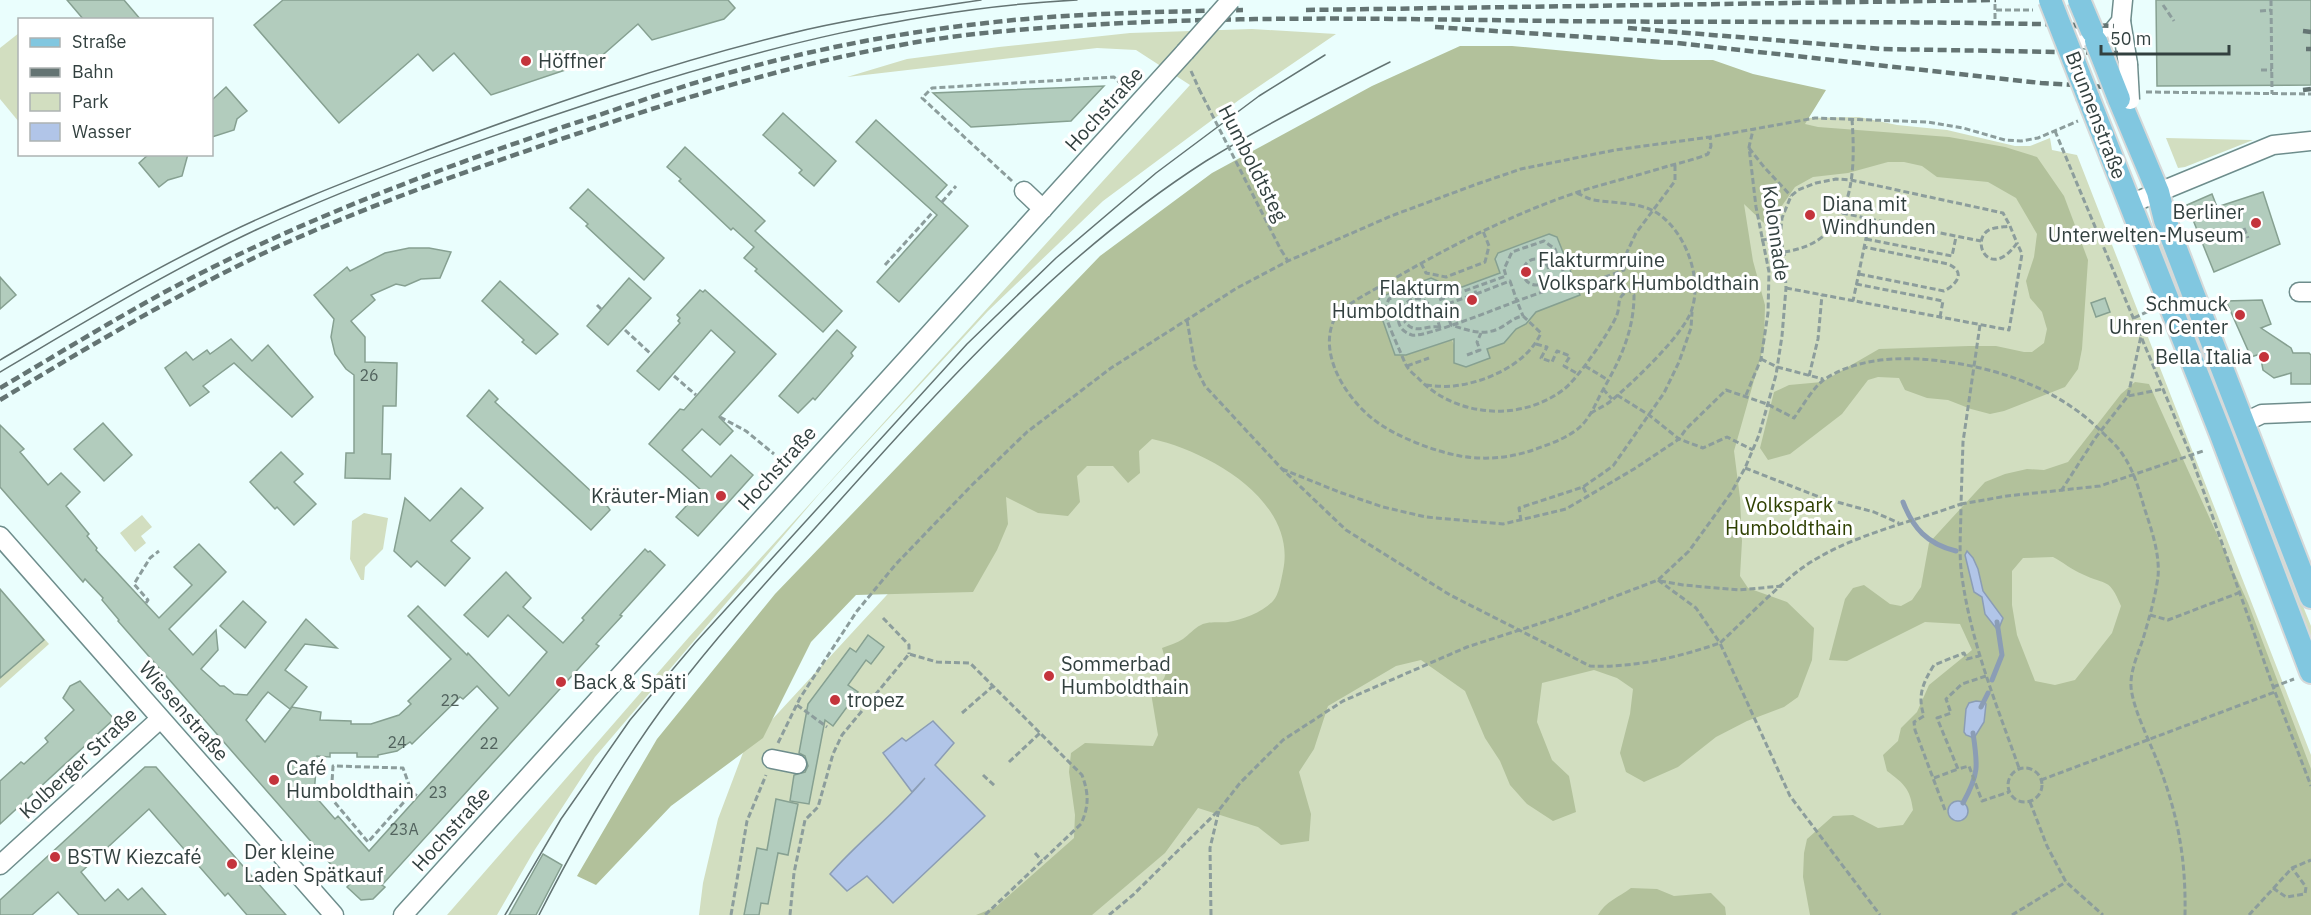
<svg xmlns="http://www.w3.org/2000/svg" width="2311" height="915" font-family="'IBM Plex Sans',sans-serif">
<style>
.green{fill:#d2dec0}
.forest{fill:#b2c19b;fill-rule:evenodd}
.water{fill:#b1c5e8;stroke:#8b9db5;stroke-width:1.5}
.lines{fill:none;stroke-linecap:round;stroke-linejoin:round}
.stream{stroke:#8b9db5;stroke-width:5}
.building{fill:#b2ccbd;stroke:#86a091;stroke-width:1.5;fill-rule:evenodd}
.minor-casing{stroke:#6e8d8c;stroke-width:21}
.major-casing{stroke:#d6d9d9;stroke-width:26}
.path{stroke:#8c9d9c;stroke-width:3;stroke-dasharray:6 3;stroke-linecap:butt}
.minor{stroke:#fff;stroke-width:18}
.major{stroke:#81c7e0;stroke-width:22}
.tram{stroke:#647473;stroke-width:1.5}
.rail{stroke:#647473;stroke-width:4.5;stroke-dasharray:9 4.5;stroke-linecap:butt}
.minor-bridge-casing{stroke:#6e8d8c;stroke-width:21;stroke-linecap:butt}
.major-bridge-casing{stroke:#d6d9d9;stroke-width:26;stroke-linecap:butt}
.path-bridge{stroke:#8c9d9c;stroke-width:3;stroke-dasharray:6 3;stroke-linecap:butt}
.minor-bridge{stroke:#fff;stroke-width:18}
.major-bridge{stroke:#81c7e0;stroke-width:22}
.poi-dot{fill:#c4343c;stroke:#fff;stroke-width:2}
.labels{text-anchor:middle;stroke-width:6;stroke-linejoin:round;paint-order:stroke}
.number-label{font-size:16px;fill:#52635e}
.poi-label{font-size:20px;fill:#32403f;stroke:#fff;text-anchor:start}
.street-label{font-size:20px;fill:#32403f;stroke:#fff}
.park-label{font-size:20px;fill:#2f4102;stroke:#fff}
</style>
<rect width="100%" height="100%" fill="#eafefd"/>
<g class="green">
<polygon points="1252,29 1336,34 1239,100 1103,201 988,311 820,493 595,757 534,851 497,915 447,915 689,637 1190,85 1136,50 1097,48 847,77 907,59 999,47 1130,33"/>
<polygon points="19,33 19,122 0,99 0,48"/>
<polygon points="1859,117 1897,125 1947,130 2015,146 2030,146 2050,138 2052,150 2077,155 2311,755 2311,915 699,915 703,883 718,819 744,750 967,508 1607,122"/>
<polygon points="2166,138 2253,140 2185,167 2178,168"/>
<polygon points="2158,230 2182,295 2179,295 2172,285 2150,232"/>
<polygon points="2256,499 2260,499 2311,626 2311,648"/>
<polygon points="364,513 388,518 383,549 365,567 364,580 361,580 350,559 352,521"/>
<polygon points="142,515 152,527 141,536 146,543 135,552 120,533"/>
<polygon points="0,589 49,644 0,688"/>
</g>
<g class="forest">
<path d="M 1460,46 L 1512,46 L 1662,60 L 1713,60 L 1753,74 L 1826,90 L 1805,124 L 1818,127 L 1949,137 L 2005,147 L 2037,157 L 2064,196 L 2088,260 L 2082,349 L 2078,369 L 2065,387 L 2004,411 L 1990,414 L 1971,409 L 1948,400 L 1927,398 L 1905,390 L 1899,378 L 1878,377 L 1868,380 L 1842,414 L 1790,454 L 1768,460 L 1760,448 L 1774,392 L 1789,385 L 1822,382 L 1879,349 L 1969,346 L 1996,346 L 2024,352 L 2032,352 L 2044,343 L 2047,329 L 2042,312 L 2030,298 L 2026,281 L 2034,257 L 2037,234 L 2016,198 L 1988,182 L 1937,177 L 1922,166 L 1904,162 L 1888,162 L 1848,173 L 1813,177 L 1795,187 L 1777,213 L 1766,225 L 1744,204 L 1753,261 L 1765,305 L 1764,345 L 1734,451 L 1740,498 L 1742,541 L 1740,576 L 1748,588 L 1787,602 L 1814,628 L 1812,660 L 1798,697 L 1784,707 L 1747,721 L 1716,737 L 1678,767 L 1644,782 L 1626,772 L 1620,753 L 1630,714 L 1633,689 L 1617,678 L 1594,670 L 1542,683 L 1537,722 L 1552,760 L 1569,776 L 1576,812 L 1553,821 L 1527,804 L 1510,785 L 1500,761 L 1485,738 L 1465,691 L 1421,660 L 1396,666 L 1328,706 L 1314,749 L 1299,772 L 1311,814 L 1309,841 L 1281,845 L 1258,827 L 1198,808 L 1165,853 L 1092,915 L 976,915 L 996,907 L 1074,838 L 1075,815 L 1069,772 L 1071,753 L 1085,743 L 1153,746 L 1158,735 L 1151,693 C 1169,677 1169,671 1162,648 C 1169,645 1177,643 1183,639 C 1189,635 1194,628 1201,625 C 1208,621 1220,623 1228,622 C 1242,620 1263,612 1273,601 C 1279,595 1281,580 1283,571 C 1298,501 1208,451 1152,439 L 1139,451 L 1140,473 L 1128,483 L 1113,466 L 1087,466 L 1077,476 L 1080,502 L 1068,516 L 1038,513 L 1006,497 L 1008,524 L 997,550 L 973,592 L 856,595 L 811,642 L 763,738 L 671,806 L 596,885 L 577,876 L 657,739 L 775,594 L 1100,256 L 1212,173 L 1372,86 ZM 1549,234 L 1557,237 L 1580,295 L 1536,312 L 1526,324 L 1516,329 L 1487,349 L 1490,358 L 1466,367 L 1454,363 L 1454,345 L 1452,340 L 1406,355 L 1395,355 L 1377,304 L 1380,297 L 1438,281 L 1444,294 L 1500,273 L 1495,260 L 1498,253 Z"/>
<path d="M 2135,382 L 2149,384 L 2248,603 L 2311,769 L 2311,915 L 1810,915 L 1803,877 L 1804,853 L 1807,839 L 1833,816 L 1853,815 L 1878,828 L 1903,825 L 1913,810 C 1910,788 1904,784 1887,771 L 1883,755 L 1898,741 L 1901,728 L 1917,712 L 1929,685 L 1972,650 L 1960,624 L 1925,622 L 1847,661 L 1829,660 L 1845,599 L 1853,588 L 1864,585 L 1890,604 L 1901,606 L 1912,600 L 1921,587 L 1929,543 L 1985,482 L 2005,474 L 2027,469 L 2044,470 L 2068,462 L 2121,394 ZM 2053,557 C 2063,562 2072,570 2082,574 C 2107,586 2109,577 2121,606 L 2112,633 L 2075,680 L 2055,685 L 2035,681 L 2017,635 L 2012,605 L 2012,571 L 2023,558 Z"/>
<path d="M 1631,888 L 1657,889 L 1674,896 L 1711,893 L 1725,907 L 1726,915 L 1598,915 C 1605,902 1619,897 1631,888 Z"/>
</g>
<g class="water">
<polygon points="1967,551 1973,558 1978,569 1983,591 2003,618 1999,628 1996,628 1985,614 1982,597 1974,592 1965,555"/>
<polygon points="1976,701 1984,702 1986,704 1984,722 1974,738 1966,735 1964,732 1966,709 1969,703"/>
<path d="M 933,721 L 954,743 L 935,765 L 985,816 L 893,903 L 867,876 L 847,891 L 830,874 C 860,840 896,813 925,778 L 912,792 L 883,753 L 902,738 L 906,741 Z"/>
<circle cx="1958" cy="811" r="10"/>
</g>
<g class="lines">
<g class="stream">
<path d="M 1903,502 C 1913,528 1927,544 1956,551"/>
<polyline points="1992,680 2002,655 1997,622"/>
<polyline points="1981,707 1988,693"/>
<path d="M 1963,803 C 1979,774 1978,766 1973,733"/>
</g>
</g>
<g class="building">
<polygon points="67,0 124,0 141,20 84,20"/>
<polygon points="283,0 728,0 735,8 724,19 652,40 638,24 597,60 594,57 589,62 491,95 454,53 433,71 418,54 339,123 254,25"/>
<polygon points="2156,0 2311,0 2311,85 2157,86"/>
<polygon points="1104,86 1071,121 971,127 933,93"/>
<polygon points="226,87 247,111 237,119 234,130 212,137 212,100"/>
<polygon points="783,113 836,161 814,186 799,173 802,170 763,135"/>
<polygon points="876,120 947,185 936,197 968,226 899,302 877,282 937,215 856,142"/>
<polygon points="685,147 765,221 755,231 842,311 823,332 755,271 757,269 744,258 754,247 733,228 731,230 679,181 681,179 667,167"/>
<polygon points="149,154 188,154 182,176 168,180 159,187 139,163"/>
<polygon points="588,189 664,258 644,280 586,226 588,224 570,208"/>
<polygon points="2263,192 2280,244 2214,272 2187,205 2212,194 2217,207"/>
<polygon points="1549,234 1557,237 1580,295 1536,312 1526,324 1516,329 1504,343 1487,349 1490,358 1466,367 1454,363 1454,339 1406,355 1395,355 1377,304 1380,297 1431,278 1438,281 1443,294 1500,273 1495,259 1498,253"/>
<polygon points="409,248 429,248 451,252 440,278 421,279 405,286 396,284 371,295 375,300 351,321 365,337 365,362 397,363 396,406 383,406 382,454 391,454 390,479 345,478 346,453 354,453 354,375 346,369 335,354 331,337 334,319 314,295 347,267 350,271 385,253"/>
<polygon points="0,277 16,295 0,309"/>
<polygon points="629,278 651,298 608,345 587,326"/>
<polygon points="500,281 558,334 536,354 522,342 524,340 482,301"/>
<polygon points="700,290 703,292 705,290 776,354 719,417 733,431 720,445 702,429 682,450 711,477 731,455 753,475 698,536 676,517 701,490 649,444 680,409 684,410 735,352 711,330 659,390 637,371 680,323 678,321 680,318 677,315"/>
<polygon points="2105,298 2110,312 2096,317 2091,303"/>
<polygon points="2262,300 2271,324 2261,328 2291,348 2293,353 2309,353 2311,355 2311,384 2291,384 2291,373 2274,378 2263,370 2260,354 2251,357 2226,301"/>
<polygon points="837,330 856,347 851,353 853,356 815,400 813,398 798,413 779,396"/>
<polygon points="231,339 252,361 268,345 313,397 292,417 234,363 203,386 209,392 190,406 165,368 186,352 193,360 207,350 210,354"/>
<polygon points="489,390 498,399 495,402 608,507 610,510 591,530 467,416"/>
<polygon points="103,423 132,455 104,481 74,449"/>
<path d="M 0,425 L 24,449 L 20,452 L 48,485 L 61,473 L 80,492 L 66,506 L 89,534 L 87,536 L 97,548 L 96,550 L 159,618 L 192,585 L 174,567 L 199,544 L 226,572 L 169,629 L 193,655 L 216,630 L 218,650 L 201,669 L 220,686 L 224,686 L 234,694 L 247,695 L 306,619 L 337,648 L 305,644 L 285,670 L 307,687 L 290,709 L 268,692 L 262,699 L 246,720 L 265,742 L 292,707 L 321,712 L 320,720 L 351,721 L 351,724 L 371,724 L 399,715 L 411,704 L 408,701 L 451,659 L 408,616 L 418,606 L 467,655 L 468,653 L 509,696 L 547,652 L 508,615 L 488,637 L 464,615 L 506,572 L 531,598 L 523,607 L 563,643 L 584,620 L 582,618 L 645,549 L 648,552 L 650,551 L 665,565 L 620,615 L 622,616 L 596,644 L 599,646 L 382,885 L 385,887 L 373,899 L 361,900 L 347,887 L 349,885 L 118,621 L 119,620 L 102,600 L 103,598 L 85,579 L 83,582 L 0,487 ZM 477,686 L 498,708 L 369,851 L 338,816 L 335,819 L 314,795 L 317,756 L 330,757 L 330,753 L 357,753 L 357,757 L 378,757 L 378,755 L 397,751 L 410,742 L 412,744 L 460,697 L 463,699 Z"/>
<polygon points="281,452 303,474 294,482 316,504 294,525 277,507 275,509 250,482"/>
<polygon points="461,488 483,508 451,541 470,558 445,586 417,561 411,567 394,551 405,498 430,521"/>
<polygon points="0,589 44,640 0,678"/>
<polygon points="243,601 266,622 245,648 220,626"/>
<polygon points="868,635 884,647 871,664 866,660 848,685 858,692 833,726 825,720 809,804 790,801 794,775 805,772 808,766 805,756 799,753 808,704 850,648 856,652"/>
<polygon points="80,681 114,719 0,824 0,781 21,762 24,764 48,742 45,738 74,710 63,698 70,686"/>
<polygon points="145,767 156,767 286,915 247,915 228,893 225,896 149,809 81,872 105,901 118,889 128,900 142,888 166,915 79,915 58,892 32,915 0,915 0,900"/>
<polygon points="776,799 798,804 788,855 778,853 768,904 761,903 759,915 744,915 757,848 767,850"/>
<polygon points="543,854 562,865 536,915 509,915"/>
</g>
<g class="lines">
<g class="minor-casing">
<g id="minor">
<polyline points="2121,21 2128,64"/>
<polyline points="2066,36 2096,41 2113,31 2121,21 2123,0"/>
<polyline points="1024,191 1043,209"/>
<polyline points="2130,204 2273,145 2311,141"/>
<polyline points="2299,292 2311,292"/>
<polyline points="2243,423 2262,414 2311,412"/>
<polyline points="0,536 334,915"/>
<polyline points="772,759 797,764"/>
<polyline points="0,865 160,719"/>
<polyline points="403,915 1185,52"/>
</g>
</g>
<g class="major-casing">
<g id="major">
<polyline points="2088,97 2220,432 2311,672"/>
<polyline points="2119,99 2158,192 2165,220 2194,296 2311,597"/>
</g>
</g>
<g class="path">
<polyline points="2271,0 2272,94"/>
<polyline points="1995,4 1995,19"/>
<polyline points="2163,5 2174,21"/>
<polyline points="1996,10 2033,10"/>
<polyline points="2260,11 2271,10"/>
<polyline points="2261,70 2272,70"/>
<polyline points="1191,71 1199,89"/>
<polyline points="2146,92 2311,94"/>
<polyline points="2055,131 2191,456 2275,692 2311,786"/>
<polyline points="1749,148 1764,167 1791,196"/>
<path d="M 1675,165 L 1675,181 L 1636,233 L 1627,252 L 1624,270 L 1570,290 L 1555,249 L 1544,241 L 1512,252 L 1504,269 L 1506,276 L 1439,300 L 1436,292 L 1423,286 L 1389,299 C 1387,303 1385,308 1385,312 C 1386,321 1401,353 1405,363 C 1408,370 1415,375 1420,380 C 1457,417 1520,422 1563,390 C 1577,380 1609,333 1616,317 C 1622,304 1614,299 1629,290 L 1634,295 C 1634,330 1621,358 1604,388 C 1597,400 1591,417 1580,427 C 1571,435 1556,442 1544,446 C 1517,457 1489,461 1460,456 C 1433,451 1394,436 1373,419 C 1345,397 1316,351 1336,316 C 1339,311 1346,307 1350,304 C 1365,294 1381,286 1397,277 C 1454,244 1515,213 1578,192 C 1606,183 1636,176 1665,167 C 1679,163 1694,160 1708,154 L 1711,146 L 1710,137"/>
<polyline points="1012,181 922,98 932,88 1114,77 1123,86"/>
<path d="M 1577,193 C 1582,195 1588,199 1594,200 C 1616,204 1641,201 1660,215 C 1686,234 1702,278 1692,309 C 1684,335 1632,383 1611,401 C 1605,406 1597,409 1591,413"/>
<polyline points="942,202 956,186"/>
<polyline points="1842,213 1870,219 1853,301"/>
<polyline points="1870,219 1981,241"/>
<path d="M 2010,226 L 2017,243 C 1989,283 1968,238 1991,229 C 1997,227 2004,227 2010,226 Z"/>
<polyline points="2244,228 2248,238"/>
<polyline points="1866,239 1952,256 1956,237"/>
<polyline points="1761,240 1780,238"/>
<polyline points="1281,250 1288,261"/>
<path d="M 1784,252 C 1854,242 1856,176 1852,119"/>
<circle cx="1536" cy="272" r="13"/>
<polyline points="1421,263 1426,273 1446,277 1485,262 1489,246 1483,231"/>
<polyline points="885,265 933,212"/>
<polyline points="1618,273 1626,292"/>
<path d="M 1859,274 L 1944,291 C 1956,285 1967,272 1948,264 L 1864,247"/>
<polyline points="1856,284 1943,301 1940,317"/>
<polyline points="1786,288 2009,330 2022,254 2017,243"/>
<polyline points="1476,294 1510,281 1517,301 1545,291 1542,283"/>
<polyline points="597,305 601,309"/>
<path d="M 1432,307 L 1427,310 L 1420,305 L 1411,307 L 1405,313 L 1405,322 C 1415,335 1426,325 1439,327"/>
<polyline points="2134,318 2151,310"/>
<path d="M 1187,320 L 1195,366 L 1205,386 L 1282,469 L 1346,530 L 1450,595 L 1590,666 C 1634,668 1679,657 1720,643 L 1790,796 L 1880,915"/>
<polyline points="1980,325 1963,442 1961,504 2007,496 2100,486 2203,451"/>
<path d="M 1440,328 C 1438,321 1435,312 1431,307 C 1412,280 1380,325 1412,335 C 1424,338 1501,307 1517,301 L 1523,316"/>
<polyline points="625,330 651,354"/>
<polyline points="1536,344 1547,347 1541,358 1552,362 1557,351 1570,356 1564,366 1578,374"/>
<polyline points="1467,355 1480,350 1477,342 1481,333"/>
<polyline points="1761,359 1777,367 1823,379"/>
<polyline points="1407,366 1429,358"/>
<polyline points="1585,366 1608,380"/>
<polyline points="674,376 696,395"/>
<polyline points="1809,376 1818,339 1822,295"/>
<path d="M 1426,385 C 1435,386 1445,387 1454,386 C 1487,382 1527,364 1541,333 L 1523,316 C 1512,318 1507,325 1498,329 C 1482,336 1467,330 1451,325 L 1444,305 L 1476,294 L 1474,287"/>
<polyline points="1603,389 1612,399"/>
<polyline points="1617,395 1649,415 1679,439 1703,448 1727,437 1753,450"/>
<polyline points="1746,395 1761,359 1768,313 1769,272 1756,207 1749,147 1753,130"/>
<polyline points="2128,396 2141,336"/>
<polyline points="720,417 746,431 774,454"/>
<polyline points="1745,468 1822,498 1874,512 1899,523"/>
<path d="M 1282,469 L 1339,492 L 1383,507 L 1426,517 L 1503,524 L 1566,509 L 1634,469 L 1679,439 L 1686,429 L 1726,390 L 1767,404 L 1794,418 C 1802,407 1814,386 1825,379 C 1860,356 1909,356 1948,362 C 2005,370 2061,391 2102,432 C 2109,439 2116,445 2121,452 C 2134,470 2139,490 2145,510 C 2152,531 2160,555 2158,577 C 2155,598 2149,619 2143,639 C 2138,654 2130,671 2131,687 C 2133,710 2152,746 2160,768 C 2179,819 2186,862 2185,915"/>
<polyline points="1583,487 1588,497"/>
<polyline points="2061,491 2096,437 2128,396 2163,389"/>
<polyline points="1521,521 1519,508 1583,487 1613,466 1664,393 1679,362 1691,328 1692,312"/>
<path d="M 1658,580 L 1696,608 L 1720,643 C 1747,618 1773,590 1802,568 C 1847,536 1909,523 1961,504 C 1961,526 1959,548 1961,569 C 1969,638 1996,703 2019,768"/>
<polyline points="1660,581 1683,585 1739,590 1782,586"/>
<polyline points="146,603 148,600 134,584 150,558 159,551"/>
<polyline points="2150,615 2168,620 2241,592"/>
<polyline points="883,618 909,645 909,654"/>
<polyline points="1986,676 1962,684 1946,699 1951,713 1937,718 1958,769 1969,766 1982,801 2009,792"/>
<polyline points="2273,687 2294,679"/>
<polyline points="797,705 827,727"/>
<polyline points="962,713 993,686"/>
<polyline points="778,743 800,698 857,611 896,564 972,485 1027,432 1111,368 1237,288 1288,261 1391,216 1477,184 1521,169 1615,150 1710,137 1815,118 1927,122 1963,128 2005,140 2021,141 2038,138 2078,121"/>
<polyline points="1009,762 1040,733"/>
<circle cx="2025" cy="785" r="17"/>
<polyline points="983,775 996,787"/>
<polyline points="1934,778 1958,769"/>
<polyline points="2041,780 2275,692"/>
<polyline points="319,797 331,798 368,842 412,793 418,796"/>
<polyline points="331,798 333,766 403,768 412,793"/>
<polyline points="2030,802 2047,846 2066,882 2103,915"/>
<path d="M 1945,810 L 1915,730 L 1914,722 L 1924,716 C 1917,695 1923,683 1934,665 L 1964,653 L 1967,659 L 1979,656"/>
<polyline points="1035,853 1042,861"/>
<polyline points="2273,888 2286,897 2305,894 2306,887 2292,868"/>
<polyline points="731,915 747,821 766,775"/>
<path d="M 790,915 L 794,873 L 805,820 L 818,807 L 833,754 L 842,735 L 909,654 L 937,662 L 970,663 L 1082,775 C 1089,794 1089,806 1081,824 L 985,915"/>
<polyline points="1109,915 1133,895 1219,810 1240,783 1283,740 1343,701 1467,647 1569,614 1658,580 1689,551 1731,493 1745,468 1759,435 1776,375 1782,336 1786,288 1784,252 1780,238 1782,218 1791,196 1798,190 1816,183 1836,179 1851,180 2003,213 2010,226"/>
<polyline points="1211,915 1210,848 1219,810"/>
<polyline points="2012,915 2066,882"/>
<polyline points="2249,915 2292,868 2311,860"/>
</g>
<use href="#minor" class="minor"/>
<use href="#major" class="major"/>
<g class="tram">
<path d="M 0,360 C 65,322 130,282 198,248 C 275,208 355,178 436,147 C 551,104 669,63 788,34 C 852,18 916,10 981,0"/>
<path d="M 0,372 C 85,322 168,271 258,229 C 371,177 490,136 609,97 C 761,48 917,8 1077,0"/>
<polyline points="505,915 561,819 630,720 695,643 967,344 1056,258 1156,173 1259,96 1325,55"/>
<path d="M 539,915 C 578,839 621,762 673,694 C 720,632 773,575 825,517 C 941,387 1059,255 1206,161 C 1266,124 1328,93 1390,62"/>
</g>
<g class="rail">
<polyline points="1306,10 1996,0"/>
<polyline points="1435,27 1677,43 2041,83 2139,89"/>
<polyline points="1628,28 1883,49 2118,53"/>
<polyline points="2303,31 2311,32"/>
<polyline points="2306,49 2311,49"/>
<polyline points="2303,90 2311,89"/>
<path d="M 0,388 C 70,347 140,303 213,267 C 328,210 447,166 569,125 C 609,112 648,98 688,85 C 784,55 886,34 986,23 C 1071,13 1157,12 1243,10"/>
<path d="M 0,400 C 91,345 182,291 279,246 C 379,201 484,165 588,130 C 692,95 797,63 906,44 C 978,31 1052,27 1125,23 C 1268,16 1411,19 1554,21 C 1741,23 1927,20 2114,26"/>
</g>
<g class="minor-bridge-casing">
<g id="minor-bridge">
<polyline points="1185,52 1231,0"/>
<polyline points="2128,64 2130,100"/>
</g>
</g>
<g class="major-bridge-casing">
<g id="major-bridge">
<polyline points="2050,0 2088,97"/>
<polyline points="2079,0 2092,31"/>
<polyline points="2096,41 2119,99"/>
</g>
</g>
<polyline class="path-bridge" points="1199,89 1281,250"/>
<use href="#minor-bridge" class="minor-bridge"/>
<use href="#major-bridge" class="major-bridge"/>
</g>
<g class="poi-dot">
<circle cx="526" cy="61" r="6"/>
<circle cx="1810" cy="215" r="6"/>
<circle cx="2256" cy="223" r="6"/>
<circle cx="1526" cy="272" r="6"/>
<circle cx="1472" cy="300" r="6"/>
<circle cx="2240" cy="315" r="6"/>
<circle cx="2264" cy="357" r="6"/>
<circle cx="721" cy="496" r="6"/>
<circle cx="1049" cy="676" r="6"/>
<circle cx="561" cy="682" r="6"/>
<circle cx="835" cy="700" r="6"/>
<circle cx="274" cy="780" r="6"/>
<circle cx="55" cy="857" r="6"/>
<circle cx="232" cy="864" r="6"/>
</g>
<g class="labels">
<g class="number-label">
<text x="369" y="381">26</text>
<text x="450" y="706">22</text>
<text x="397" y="748">24</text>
<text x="489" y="749">22</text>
<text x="438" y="798">23</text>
<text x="404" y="835">23A</text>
</g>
<g class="poi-label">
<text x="538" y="68">Höffner</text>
<text x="1822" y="211">Diana mit<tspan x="1822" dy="23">Windhunden</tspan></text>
<text x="2244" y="219" text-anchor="end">Berliner<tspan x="2244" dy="23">Unterwelten-Museum</tspan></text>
<text x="1538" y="267">Flakturmruine<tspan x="1538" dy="23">Volkspark Humboldthain</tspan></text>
<text x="1460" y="295" text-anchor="end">Flakturm<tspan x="1460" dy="23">Humboldthain</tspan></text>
<text x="2228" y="311" text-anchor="end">Schmuck<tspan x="2228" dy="23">Uhren Center</tspan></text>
<text x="2252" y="364" text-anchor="end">Bella Italia</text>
<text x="709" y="503" text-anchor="end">Kräuter-Mian</text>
<text x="1061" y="671">Sommerbad<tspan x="1061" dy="23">Humboldthain</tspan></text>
<text x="573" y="689">Back &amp; Späti</text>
<text x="847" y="707">tropez</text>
<text x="286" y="775">Café<tspan x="286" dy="23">Humboldthain</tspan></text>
<text x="244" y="859">Der kleine<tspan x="244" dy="23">Laden Spätkauf</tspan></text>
<text x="67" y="864">BSTW Kiezcafé</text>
</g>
<g class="street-label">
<text transform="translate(1104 109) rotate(-48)" y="7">Hochstraße</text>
<text transform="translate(2096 115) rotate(69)" y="7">Brunnenstraße</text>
<text transform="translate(1253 163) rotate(63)" y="7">Humboldtsteg</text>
<text transform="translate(1776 233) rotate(82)" y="7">Kolonnade</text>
<text transform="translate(777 468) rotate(-48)" y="7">Hochstraße</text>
<text transform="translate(184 711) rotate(49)" y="7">Wiesenstraße</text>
<text transform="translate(78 763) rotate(-43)" y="7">Kolberger Straße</text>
<text transform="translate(451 829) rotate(-48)" y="7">Hochstraße</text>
</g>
<g class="park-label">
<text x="1789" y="512">Volkspark<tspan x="1789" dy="23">Humboldthain</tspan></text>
</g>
</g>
<rect x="18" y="18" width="195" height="138" fill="#ffffff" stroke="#adb3b2" stroke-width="1.5"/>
<rect x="30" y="38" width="30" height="9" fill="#81c7e0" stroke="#adb3b2" stroke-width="1.5"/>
<text x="72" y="48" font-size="18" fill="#32403f">Straße</text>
<rect x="30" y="68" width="30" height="9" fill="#647473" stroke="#adb3b2" stroke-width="1.5"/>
<text x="72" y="78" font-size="18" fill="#32403f">Bahn</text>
<rect x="30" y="93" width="30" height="18" fill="#d2dec0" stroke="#adb3b2" stroke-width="1.5"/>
<text x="72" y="108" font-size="18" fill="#32403f">Park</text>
<rect x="30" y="123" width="30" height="18" fill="#b1c5e8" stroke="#adb3b2" stroke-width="1.5"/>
<text x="72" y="138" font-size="18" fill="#32403f">Wasser</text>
<path d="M2101 45v9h128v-9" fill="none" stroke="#32403f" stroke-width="3"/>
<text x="2110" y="45" font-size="18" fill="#32403f" stroke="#ffffff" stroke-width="4.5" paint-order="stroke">50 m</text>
</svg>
